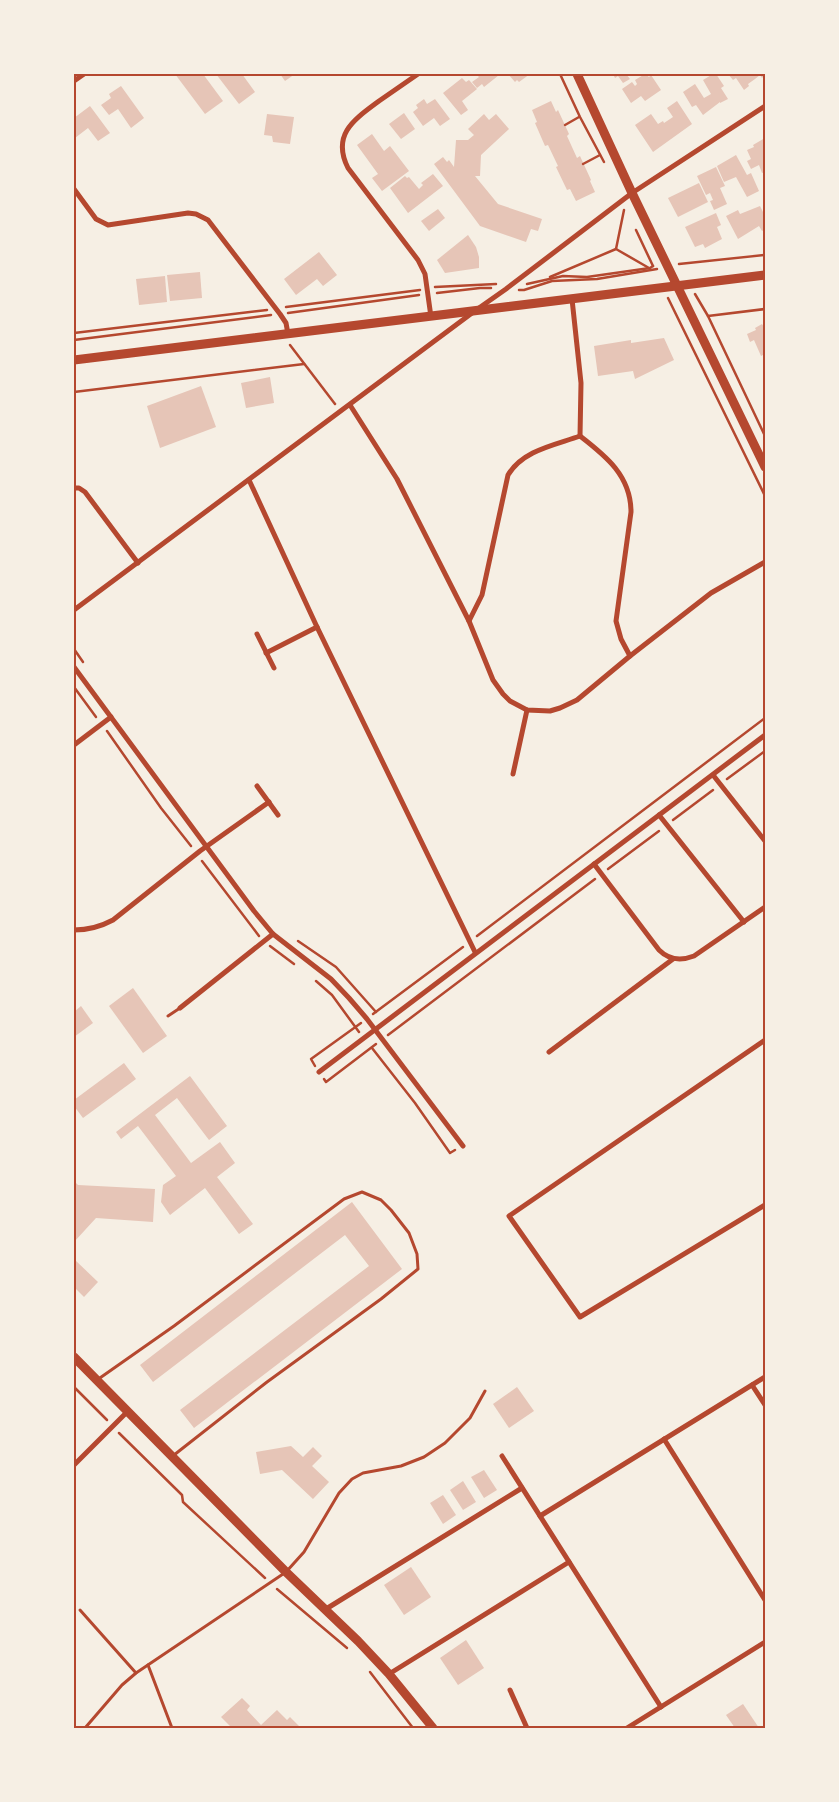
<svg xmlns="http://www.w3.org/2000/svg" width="839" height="1802" font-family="Manrope,sans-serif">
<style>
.building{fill:#e6c5b7}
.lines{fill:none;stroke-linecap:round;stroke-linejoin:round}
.path{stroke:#b5482f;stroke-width:2.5}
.service{stroke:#b5482f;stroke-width:3}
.minor{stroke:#b5482f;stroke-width:5}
.secondary{stroke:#b5482f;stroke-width:9}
.neatline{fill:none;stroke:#b5482f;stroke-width:2}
</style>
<rect width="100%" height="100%" fill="#f6efe4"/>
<g class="building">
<polygon points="175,74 203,74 223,101 205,114"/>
<polygon points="216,74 242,74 255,92 239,104"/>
<polygon points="280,74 295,74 285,81"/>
<polygon points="476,74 498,74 499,75 484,87 482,84 477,88 472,82 479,77"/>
<polygon points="508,74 530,74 519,82 517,80 515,82"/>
<polygon points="613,74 626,74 630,79 623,83 618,76 615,78"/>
<polygon points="645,74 649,77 651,75 661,90 645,101 641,96 631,103 622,89 632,82 635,86 637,84 635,80"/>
<polygon points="713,74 716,74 724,86 721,88 728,99 720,103 720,102 703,115 696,105 692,107 683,92 695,84 704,98 711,94 703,80"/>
<polygon points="728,74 765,74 765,75 762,78 760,75 755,79 748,84 749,86 744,90 736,78 733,80"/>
<polygon points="462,78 466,82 469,80 477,89 462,101 468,110 461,115 443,93"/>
<polygon points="121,86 144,118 131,128 118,109 109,115 101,105 111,98 109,94"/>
<polygon points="424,99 427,104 435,99 450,119 440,126 434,118 423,126 413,112 418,108 416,105"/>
<polygon points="551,101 556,112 558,110 569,134 567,136 577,158 580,156 591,180 590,181 595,192 576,201 570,189 567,190 556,167 558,166 548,145 545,146 535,123 537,122 532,110"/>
<polygon points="677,101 692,124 653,152 635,125 651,114 658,124 663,121 664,123 673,117 667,108"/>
<polygon points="90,106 110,133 98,141 88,128 75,138 74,135 74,118"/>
<polygon points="404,113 415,129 401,139 389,124"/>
<polygon points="267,114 294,117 290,144 273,142 272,136 264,135"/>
<polygon points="484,114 489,120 496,114 509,129 481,155 480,176 475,176 498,204 542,219 538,231 531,229 526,242 480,226 434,164 443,157 447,162 449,160 454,167 456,140 468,140 474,135 468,129"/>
<polygon points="372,134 384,151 390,146 409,171 382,191 372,178 378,174 357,145"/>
<polygon points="765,138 765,172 762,173 759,165 751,169 747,161 751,159 747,150 754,147 753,145"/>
<polygon points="736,155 747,175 751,173 759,191 747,197 736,177 724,182 717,166"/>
<polygon points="716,167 725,186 720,188 727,204 714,210 710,201 713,200 710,193 706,195 697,176"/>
<polygon points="433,174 443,186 408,213 390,188 405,176 407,178 409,177 419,189 423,185 421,183"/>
<polygon points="699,183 708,202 678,217 668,198"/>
<polygon points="760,206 765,216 765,229 762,231 759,226 738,239 726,216 738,210 740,214"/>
<polygon points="438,209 445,218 429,231 421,221"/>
<polygon points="716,213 721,225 717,227 722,239 705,248 703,244 695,247 685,227"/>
<polygon points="468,235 476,247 479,257 479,268 445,273 437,260"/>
<polygon points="319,252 337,275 323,286 317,279 296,295 284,279"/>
<polygon points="200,272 202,298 170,301 167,275"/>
<polygon points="165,276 167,302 139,305 136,279"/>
<polygon points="762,324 764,327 765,326 765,354 761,356 754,340 750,342 747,334 756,330 755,328"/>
<polygon points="664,338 674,360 635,379 633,371 598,376 594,346 631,340 631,343"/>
<polygon points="270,377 274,403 246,408 241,383"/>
<polygon points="201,386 216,427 160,448 147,406"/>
<polygon points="133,988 167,1036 143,1053 109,1006"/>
<polygon points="81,1006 93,1023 74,1037 74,1012"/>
<polygon points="124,1063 136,1079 83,1118 74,1106 74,1100"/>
<polygon points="190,1076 227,1126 209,1140 177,1098 155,1115 191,1163 220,1142 235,1163 217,1177 253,1224 239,1234 205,1188 170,1215 161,1202 163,1185 176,1176 138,1126 121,1139 116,1132"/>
<polygon points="74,1181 78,1185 155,1189 153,1222 96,1218 74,1242"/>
<polygon points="352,1202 402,1269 194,1428 180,1410 369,1266 345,1235 153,1382 140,1365"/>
<polygon points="74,1259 98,1282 84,1297 74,1287"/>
<polygon points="517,1387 534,1411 509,1428 493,1404"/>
<polygon points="291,1446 303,1457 313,1447 322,1456 312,1466 329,1482 313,1499 282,1470 260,1474 256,1452"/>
<polygon points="484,1470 497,1490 484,1498 471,1477"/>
<polygon points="463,1481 476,1502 463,1510 450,1490"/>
<polygon points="443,1495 456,1515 443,1524 430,1503"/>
<polygon points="411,1567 431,1597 404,1615 384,1585"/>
<polygon points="466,1640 484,1668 458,1685 440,1658"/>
<polygon points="242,1698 250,1706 247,1710 261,1725 277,1710 287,1720 290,1717 301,1728 232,1728 221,1717"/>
<polygon points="743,1704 759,1728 735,1728 726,1715"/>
</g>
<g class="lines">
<g class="path">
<polyline points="560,74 580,117 604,162"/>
<polyline points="565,125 579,117"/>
<polyline points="583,164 600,155"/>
<polyline points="636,230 653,266"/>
<polyline points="616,249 624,210"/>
<polyline points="679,264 765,255"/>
<polyline points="550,277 616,249 649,268"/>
<polyline points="527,284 563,276 587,277 650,268 653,266"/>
<polyline points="435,287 496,284"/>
<polyline points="519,290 524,290 552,281 597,279 657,269"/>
<polyline points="437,293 480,288 491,288"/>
<polyline points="695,294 708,316 765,436"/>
<polyline points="668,298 765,496"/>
<polyline points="286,307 420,290"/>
<polyline points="288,313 419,295"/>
<polyline points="708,316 765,309"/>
<polyline points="74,333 267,310"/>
<polyline points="74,340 271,315"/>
<polyline points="290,345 335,404"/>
<polyline points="74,392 304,364"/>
<polyline points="74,649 83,662"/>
<polyline points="74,687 96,717"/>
<polyline points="107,731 161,808 191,846"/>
<polyline points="727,779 765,751"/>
<polyline points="673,820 713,790"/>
<polyline points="202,861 259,936"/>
<polyline points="608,869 659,831"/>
<polyline points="477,936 765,718"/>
<polyline points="298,941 336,967 376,1012"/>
<polyline points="270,946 294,964"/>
<polyline points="316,981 332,995 359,1032"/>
<polyline points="373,1014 463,947"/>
<polyline points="388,1035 595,879"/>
<polyline points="372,1048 415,1103 450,1153 455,1150"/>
<polyline points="315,1066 311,1059 361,1023"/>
<polyline points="324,1079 326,1082 376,1044"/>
<polyline points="74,1387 107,1420"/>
<polyline points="119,1433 182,1495 183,1502 265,1578"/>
<polyline points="277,1589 347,1648"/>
<polyline points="370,1672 413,1728"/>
</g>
<g class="service">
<polyline points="168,1016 180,1008"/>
<polyline points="97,1380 174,1326 344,1199 362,1192 381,1200 391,1210 409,1233 417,1254 418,1269 381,1299 267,1382 174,1455"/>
<polyline points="80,1610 136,1673"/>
<polyline points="148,1665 172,1728"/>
<polyline points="85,1728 122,1685 136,1673 286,1572 304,1552 339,1493 352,1479 363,1473 401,1466 424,1457 445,1443 470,1418 485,1391"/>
</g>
<g class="minor">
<path d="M 418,74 C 405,83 392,92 379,101 C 355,119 331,134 348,168 L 418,260 L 425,274 L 431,317"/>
<polyline points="74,81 84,74"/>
<polyline points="74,189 96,219 108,225 188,213 196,214 208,220 280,314 286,323 288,334"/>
<polyline points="572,299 581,383 580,436"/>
<polyline points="479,308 506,289 632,193 765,106"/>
<polyline points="350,405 397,479 469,621 493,680 503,694 510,701 527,710 550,711 560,708 577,700 630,656 711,593 765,562"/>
<path d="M 580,436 C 606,456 631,476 631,512 L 616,621 L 621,639 L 630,656"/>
<polyline points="249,480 317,627 475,952"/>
<polyline points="74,488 79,488 85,492 138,563"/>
<polyline points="74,610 472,313"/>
<path d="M 469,621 L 482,595 L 508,475 C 523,450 555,445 580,436"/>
<polyline points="257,634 274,668"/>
<polyline points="266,653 317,627"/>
<polyline points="74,667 254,911 273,934 331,979 349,998 367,1019 463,1146"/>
<polyline points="74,745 111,717"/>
<polyline points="513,774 527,710"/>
<polyline points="713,775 765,841"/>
<polyline points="257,786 278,815"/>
<polyline points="659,815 744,922"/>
<path d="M 594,864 L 659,950 C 669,960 681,961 694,956 L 765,907"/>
<path d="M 74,930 C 89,930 100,927 113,920 L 200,851 L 269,802"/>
<polyline points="180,1008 273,934"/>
<polyline points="765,1040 509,1216 580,1317 765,1205"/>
<polyline points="549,1052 673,959"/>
<polyline points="319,1072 765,735"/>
<polyline points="752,1385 765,1405"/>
<polyline points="664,1439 765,1600"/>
<polyline points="502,1456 661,1707"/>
<polyline points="74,1465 128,1411"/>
<polyline points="540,1516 765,1377"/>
<polyline points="326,1609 522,1488"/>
<polyline points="389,1674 569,1562"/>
<polyline points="510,1690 527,1728"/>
<polyline points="627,1728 765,1642"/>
</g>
<g class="secondary">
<polyline points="577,74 632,193 765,467"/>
<polyline points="74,360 765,275"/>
<polyline points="74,1357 286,1572 358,1641 389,1674 433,1728"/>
</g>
</g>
<rect width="839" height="1802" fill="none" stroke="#f6efe4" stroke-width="150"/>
<rect x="75" y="75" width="689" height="1652" class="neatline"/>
</svg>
